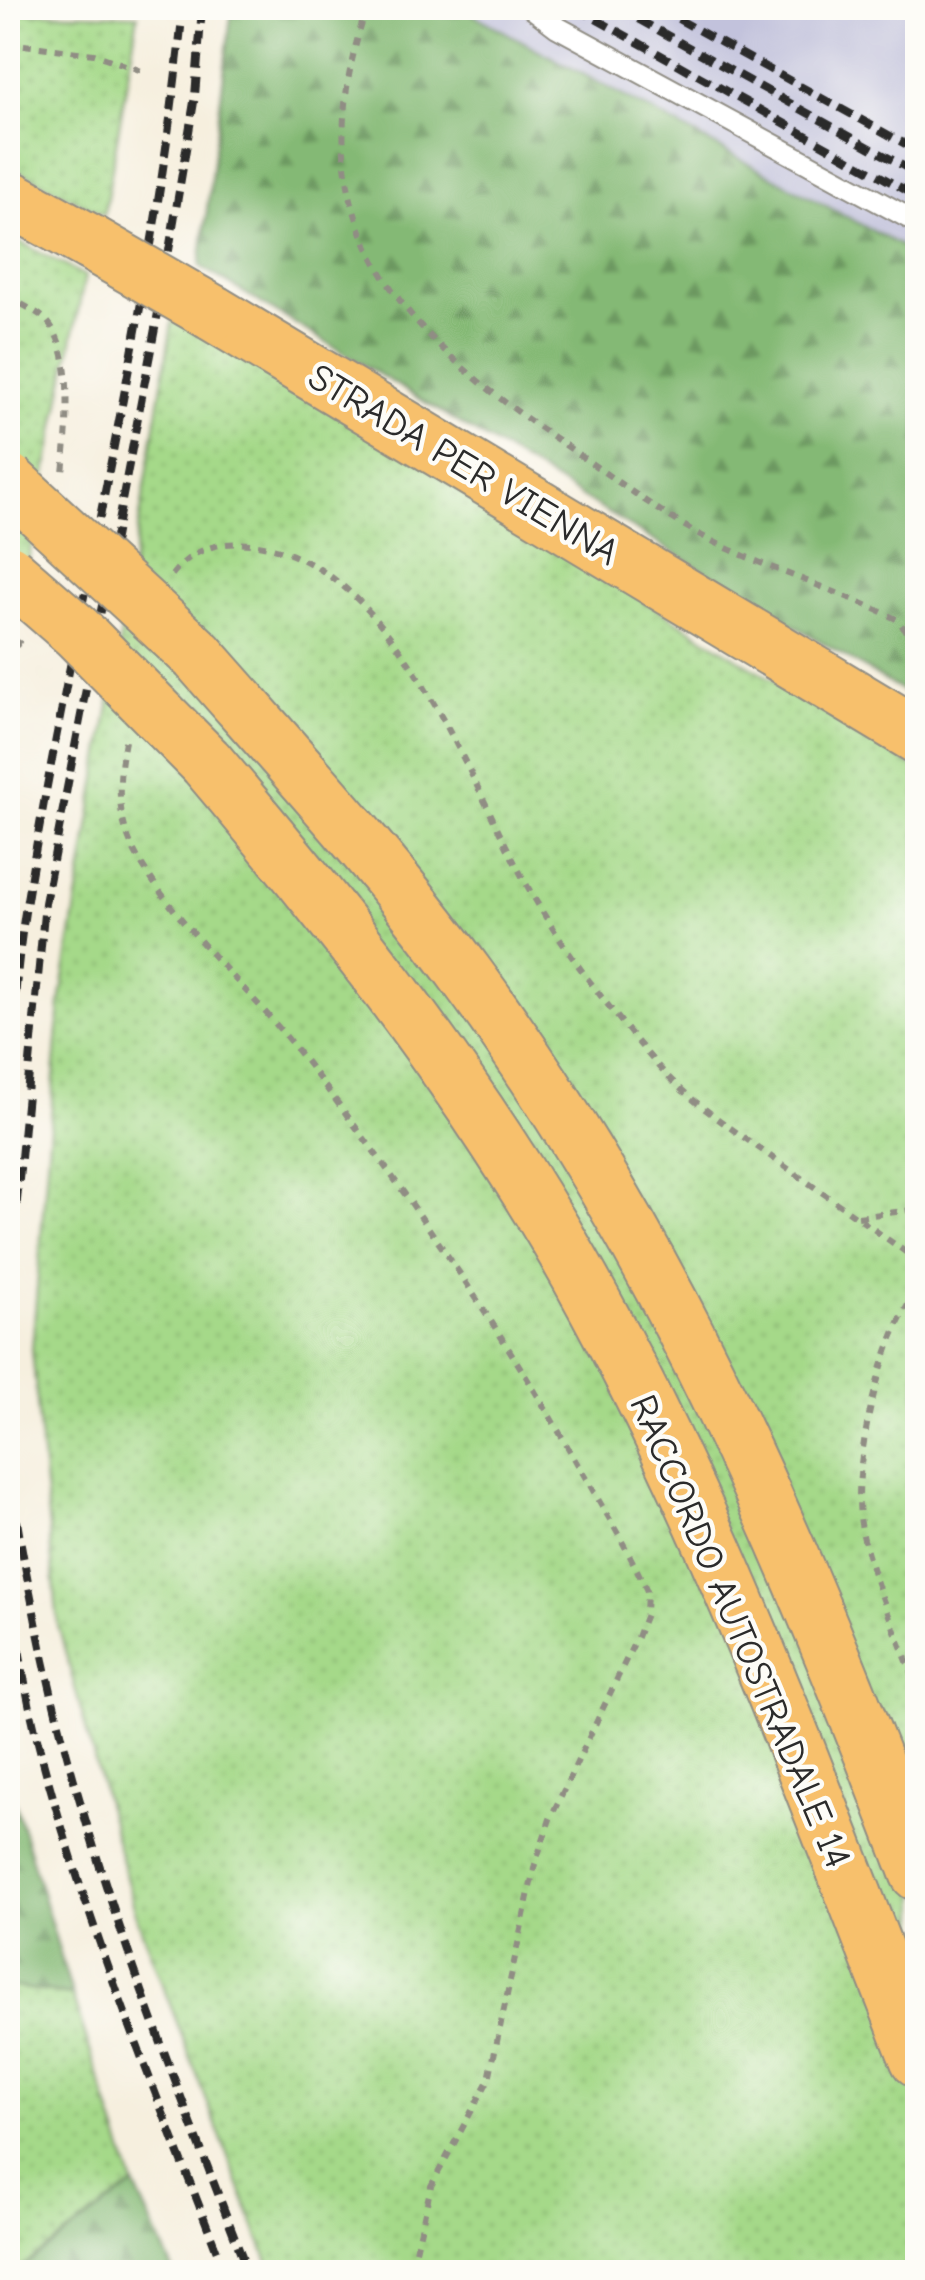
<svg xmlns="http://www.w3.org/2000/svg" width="925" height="2280" font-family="'Comic Neue',sans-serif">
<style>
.industrial{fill:#c2c2dc}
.grass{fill:url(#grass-dots);stroke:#68825a;stroke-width:2.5}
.forest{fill:url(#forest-firs);stroke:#587250;stroke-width:2.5}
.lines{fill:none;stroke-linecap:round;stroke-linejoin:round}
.service-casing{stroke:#908d84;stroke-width:24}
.primary-casing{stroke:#908d84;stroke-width:59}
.motorway-casing{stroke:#908d84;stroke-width:59}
.path{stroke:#908d84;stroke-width:6;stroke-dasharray:8 8;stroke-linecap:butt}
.service{stroke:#fff;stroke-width:20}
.primary{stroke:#f7c06c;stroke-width:55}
.motorway{stroke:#f7c06c;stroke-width:55}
.rail{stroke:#2b2b2b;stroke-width:8;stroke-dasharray:15 8;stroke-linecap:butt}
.primary-bridge-casing{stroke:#908d84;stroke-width:59;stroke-linecap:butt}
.motorway-bridge-casing{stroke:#908d84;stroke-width:59;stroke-linecap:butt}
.primary-bridge{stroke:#f7c06c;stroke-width:55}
.motorway-bridge{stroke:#f7c06c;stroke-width:55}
.labels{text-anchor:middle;stroke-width:9;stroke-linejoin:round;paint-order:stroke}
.street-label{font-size:38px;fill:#2b2b2b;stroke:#fdfcf7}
</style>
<defs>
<pattern id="grass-dots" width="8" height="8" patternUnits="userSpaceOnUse" patternTransform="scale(2.5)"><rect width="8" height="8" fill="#a5d989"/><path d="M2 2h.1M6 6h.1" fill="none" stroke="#8eba76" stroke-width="1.8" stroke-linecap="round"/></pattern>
<pattern id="forest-firs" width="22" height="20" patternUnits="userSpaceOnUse" patternTransform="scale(2.5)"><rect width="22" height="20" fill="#84b975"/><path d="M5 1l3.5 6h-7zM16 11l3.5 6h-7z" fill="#6c9760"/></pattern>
</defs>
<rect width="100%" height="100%" fill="#fdfcf7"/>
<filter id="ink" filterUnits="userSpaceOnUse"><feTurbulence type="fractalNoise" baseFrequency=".01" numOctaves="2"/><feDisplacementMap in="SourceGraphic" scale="20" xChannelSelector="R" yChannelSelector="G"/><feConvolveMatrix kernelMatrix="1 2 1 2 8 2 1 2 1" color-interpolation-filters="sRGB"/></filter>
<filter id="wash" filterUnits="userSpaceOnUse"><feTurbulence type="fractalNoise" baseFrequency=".0048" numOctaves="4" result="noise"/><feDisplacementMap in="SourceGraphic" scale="40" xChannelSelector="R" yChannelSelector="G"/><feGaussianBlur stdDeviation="2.25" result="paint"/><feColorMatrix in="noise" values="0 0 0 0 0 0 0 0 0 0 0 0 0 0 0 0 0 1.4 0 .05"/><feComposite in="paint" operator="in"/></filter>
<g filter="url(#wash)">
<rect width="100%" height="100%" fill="#f6efde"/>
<polygon class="industrial" points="461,8 917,8 917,255 481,19"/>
<g class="grass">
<polygon points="8,12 138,15 104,215 8,165"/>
<polygon points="8,236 85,276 8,663"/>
<polygon points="174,310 917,769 917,2272 272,2272 137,1918 58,1625 32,1349 60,1003"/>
<polygon points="8,1986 72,1995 134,2185 15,2272 8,2272"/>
</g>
<g class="forest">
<polygon points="232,8 461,8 917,255 917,700 200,266"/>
<polygon points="8,1779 72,1994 72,1995 8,1986"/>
<polygon points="134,2185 174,2272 15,2272"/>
</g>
</g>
<g filter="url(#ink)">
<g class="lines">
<g class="service-casing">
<polyline id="service" points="532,8 557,27 918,223"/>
</g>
<g class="primary-casing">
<g id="primary">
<polyline points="8,197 91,243"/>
<polyline points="213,313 918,736"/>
</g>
</g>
<g class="motorway-casing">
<g id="motorway">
<path d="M 197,655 C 290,761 386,865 469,979 C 673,1256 796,1554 918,1873"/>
<path d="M 206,762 C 334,913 455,1065 556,1236 C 708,1495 808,1781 918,2059"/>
</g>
</g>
<g class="path">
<path d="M 367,8 C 293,223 402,336 571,449 C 610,476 649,505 690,529 C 756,567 831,586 898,620 C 915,643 919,656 909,683"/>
<polyline points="8,43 94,54 142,71"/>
<path d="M 8,296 C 19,304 38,311 47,321 C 76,353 67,433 63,473"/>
<path d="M 172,575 C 192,549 218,541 251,544 C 396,561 466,778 529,889 C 565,953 611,1011 658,1066 C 691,1103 730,1127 770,1156 C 819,1190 869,1226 918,1261"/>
<polyline points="8,660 20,640"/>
<path d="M 125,741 C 117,783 116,820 138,858 C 179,928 243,982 293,1045 C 398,1179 494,1316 578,1465 C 602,1506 627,1547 647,1591 L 646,1614 L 637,1637 L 550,1819 L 535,1864 L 489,2079 L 431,2186 L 411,2272"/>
<polyline points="858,1217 918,1209"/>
<path d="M 918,1290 C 881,1337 851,1465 861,1524 C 868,1571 901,1643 918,1690"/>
</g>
<use href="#service" class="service"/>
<use href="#primary" class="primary"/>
<use href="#motorway" class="motorway"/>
<g class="rail">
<polyline points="576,8 918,197"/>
<polyline points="618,8 918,174"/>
<polyline points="658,8 918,151"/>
<path d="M 8,1085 C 13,1028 16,969 25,912 C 74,610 153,312 183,8"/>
<polyline points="8,1296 45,903 162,292 195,96 202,8"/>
<path d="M 8,1429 C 9,1491 23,1556 35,1617 C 79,1844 166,2057 248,2272"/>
<path d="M 8,1579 C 17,1636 25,1694 40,1750 C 87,1929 159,2101 225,2272"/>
</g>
<g class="primary-bridge-casing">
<polyline id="primary-bridge" points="91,243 213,313"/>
</g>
<g class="motorway-bridge-casing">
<g id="motorway-bridge">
<polyline points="8,481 197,655"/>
<polyline points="8,572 77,632 206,762"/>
</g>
</g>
<use href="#primary-bridge" class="primary-bridge"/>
<use href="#motorway-bridge" class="motorway-bridge"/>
</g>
</g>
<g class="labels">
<g class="street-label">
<text transform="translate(464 464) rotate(31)" y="13">STRADA PER VIENNA</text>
<text transform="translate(741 1631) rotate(67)" y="13">RACCORDO AUTOSTRADALE 14</text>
</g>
</g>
<rect width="925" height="2280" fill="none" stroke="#fdfcf7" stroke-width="40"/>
</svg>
